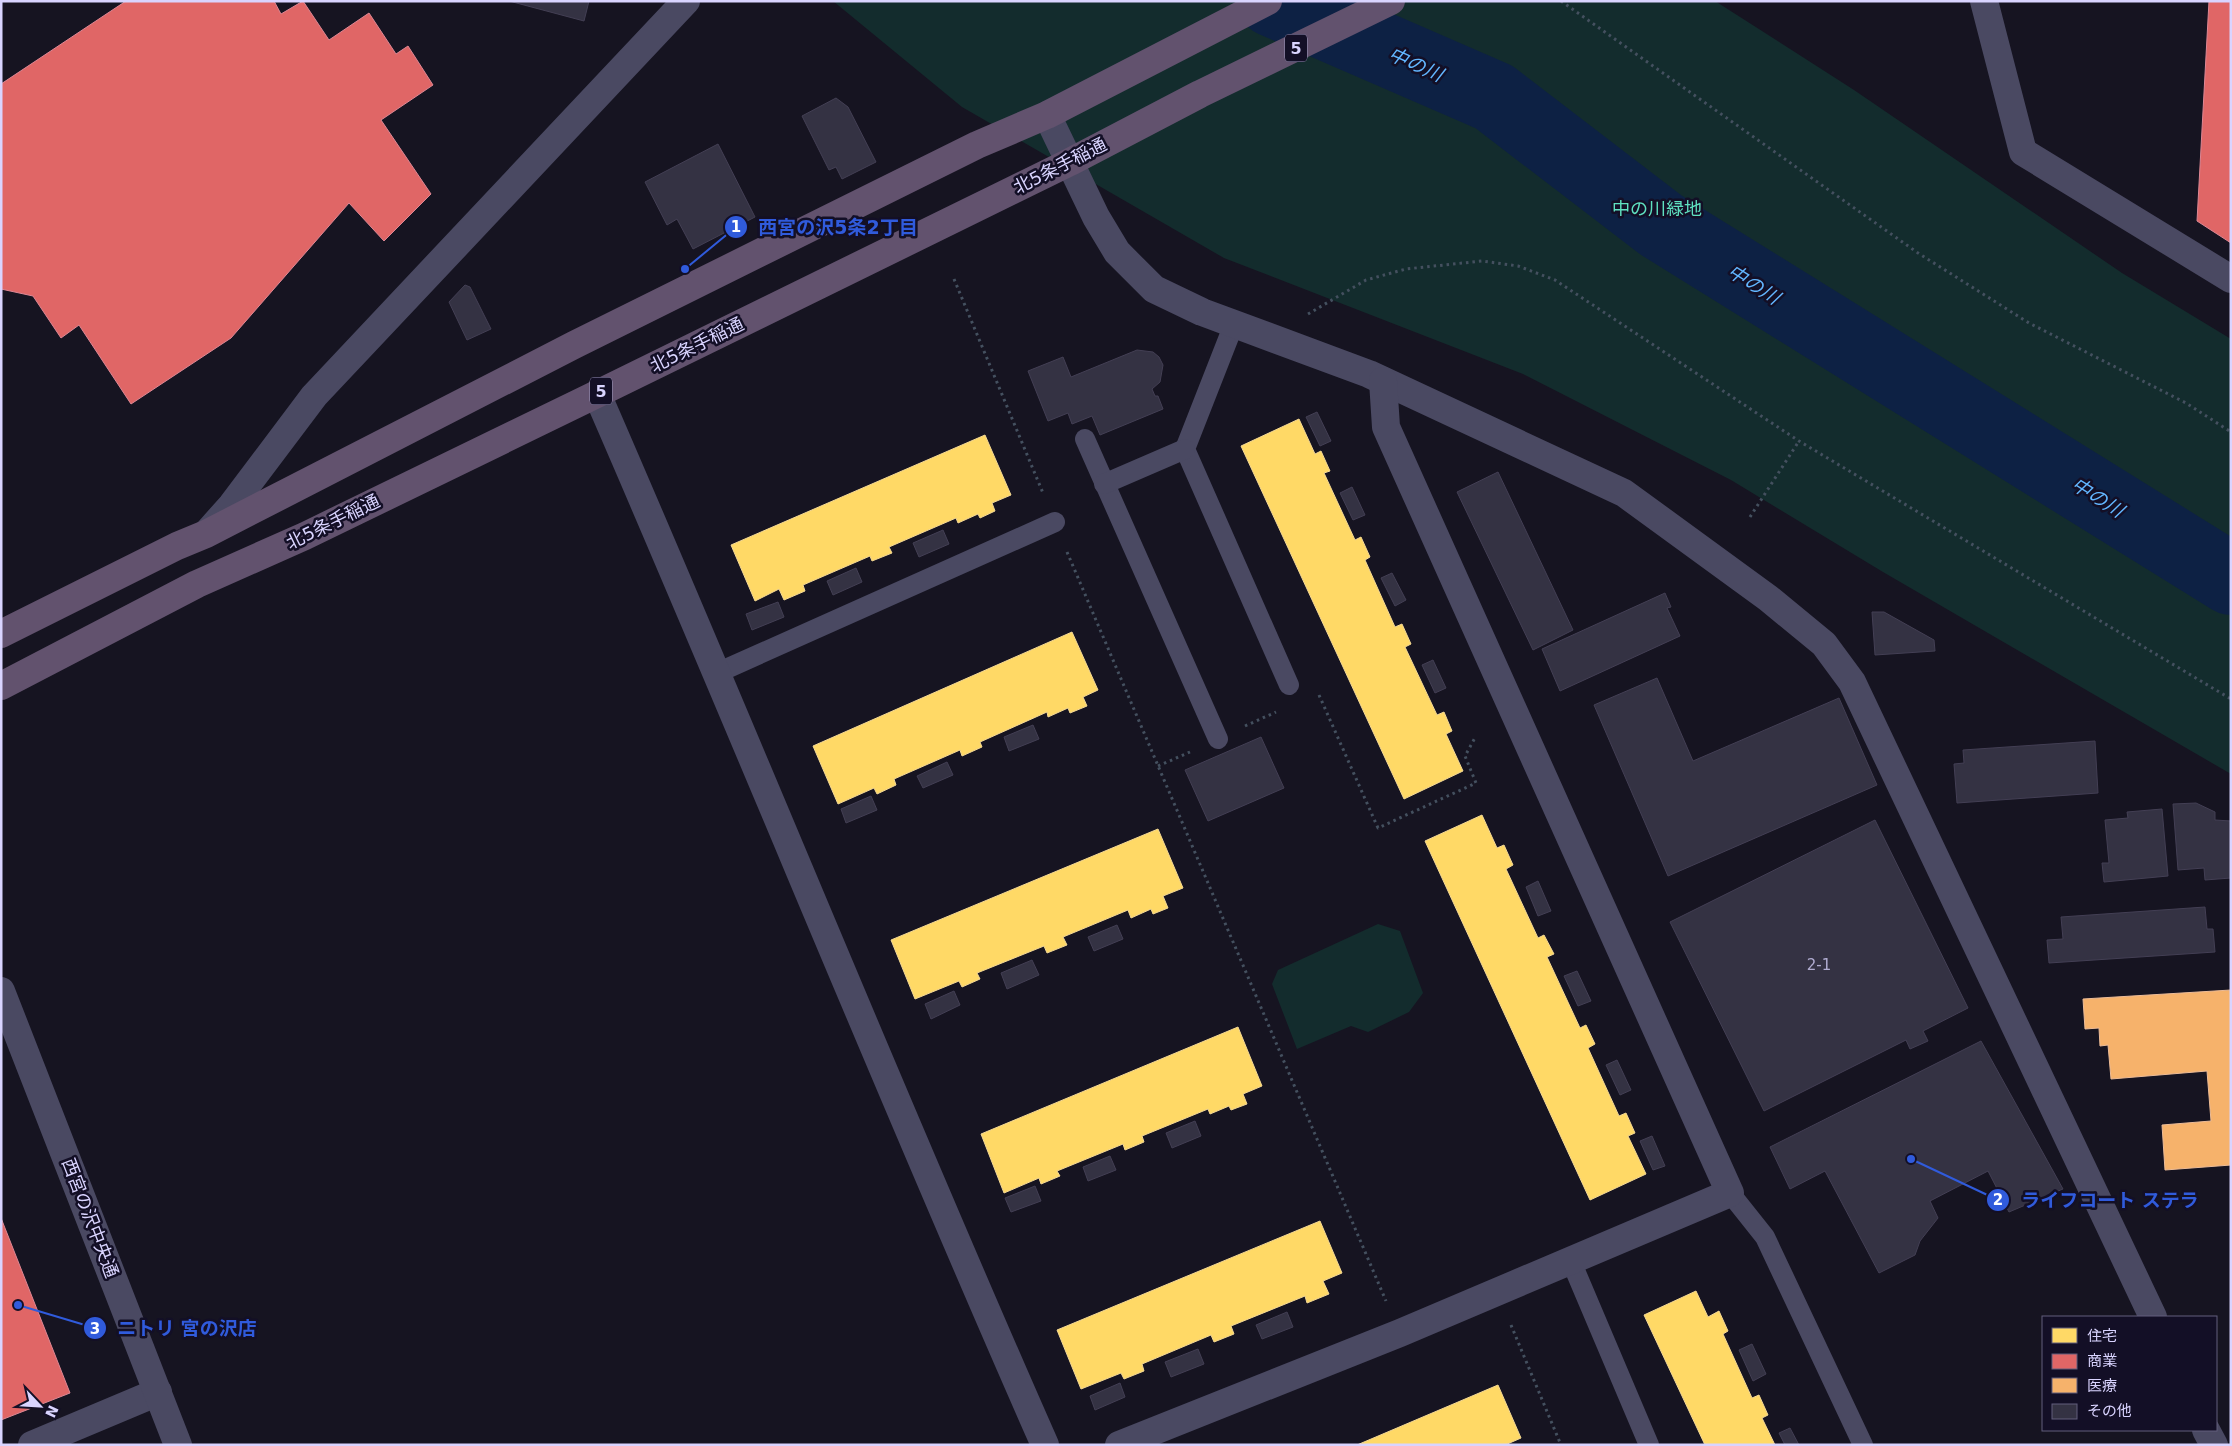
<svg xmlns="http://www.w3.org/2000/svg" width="2232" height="1446" font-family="'DejaVu Sans','Noto Sans JP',sans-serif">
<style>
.green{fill:#132c2d}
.homes{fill:#ffd966;stroke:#f4d894}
.shops{fill:#e06666;stroke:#de8794}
.health{fill:#f6b26b;stroke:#edbc97}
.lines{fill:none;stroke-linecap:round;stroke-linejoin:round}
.river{stroke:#0d2144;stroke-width:72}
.building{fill:#343243;stroke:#433f54}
.path{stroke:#44505f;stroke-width:3;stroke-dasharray:2.5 4;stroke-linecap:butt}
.service{stroke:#4a4962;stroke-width:20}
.minor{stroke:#4a4962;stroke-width:28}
.tertiary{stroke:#4a4962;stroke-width:28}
.trunk{stroke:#62526e;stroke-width:28}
.labels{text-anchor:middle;stroke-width:5;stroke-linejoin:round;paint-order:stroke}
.number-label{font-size:15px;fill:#b0acd0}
.shield{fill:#130f26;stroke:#9e99be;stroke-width:1}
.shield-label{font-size:16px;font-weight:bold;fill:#d9d4ff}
.street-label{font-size:18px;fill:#d9d4ff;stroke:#130f26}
.park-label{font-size:18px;fill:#5fe0c0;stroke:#130f26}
.water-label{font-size:19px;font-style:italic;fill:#62b6ff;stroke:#130f26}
.leader{fill:none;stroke:#305bdc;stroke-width:2}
.callout-dot{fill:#305bdc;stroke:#130f26;stroke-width:2}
.mark-label{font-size:15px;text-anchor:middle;font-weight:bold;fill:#fff}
.callout-label{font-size:19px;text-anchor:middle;font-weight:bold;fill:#305bdc;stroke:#130f26;stroke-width:5;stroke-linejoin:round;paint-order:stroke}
</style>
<rect width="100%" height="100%" fill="#161421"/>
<g class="green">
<polygon points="833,1 1715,1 1854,90 2122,273 2231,339 2231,774 1883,572 1731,480 1523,374 1224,258 962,107"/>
<polygon points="1378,924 1400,931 1423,993 1409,1012 1368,1032 1351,1026 1297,1049 1272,984 1278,970"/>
</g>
<g class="homes">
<polygon points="1299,419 1315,454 1321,451 1330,471 1324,473 1355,540 1361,537 1370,557 1365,560 1395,627 1402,624 1411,644 1405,647 1437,715 1444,712 1452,731 1446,734 1463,771 1404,799 1241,446"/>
<polygon points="985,435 1011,495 992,503 995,511 980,518 978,514 958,523 956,518 889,547 892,553 872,561 870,556 803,585 805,591 784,600 779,589 755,601 731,545"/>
<polygon points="1072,632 1098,690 1083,697 1087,706 1070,713 1068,708 1048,717 1047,712 980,742 982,747 962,756 960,750 894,779 896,785 877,794 874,788 838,804 813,746"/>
<polygon points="1482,815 1497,848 1504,845 1513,865 1506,869 1538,938 1544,935 1554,954 1547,957 1580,1028 1586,1025 1595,1044 1588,1048 1619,1116 1626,1113 1635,1133 1628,1136 1646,1174 1590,1200 1425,841"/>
<polygon points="1158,829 1183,888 1163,896 1168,908 1153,914 1151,909 1131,918 1128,910 1063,937 1067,945 1047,953 1044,946 977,973 980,979 962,987 959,981 915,999 891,940"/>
<polygon points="1238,1027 1262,1086 1243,1094 1247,1104 1231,1110 1229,1106 1210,1114 1208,1109 1142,1136 1144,1142 1125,1150 1123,1144 1057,1171 1060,1176 1041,1184 1039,1178 1004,1193 981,1134"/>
<polygon points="1320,1221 1342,1273 1323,1281 1329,1294 1307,1303 1305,1296 1231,1326 1234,1334 1214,1342 1211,1335 1142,1364 1144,1371 1124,1379 1121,1373 1081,1389 1057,1330"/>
<polygon points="1696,1291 1708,1317 1719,1311 1728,1331 1723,1334 1752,1398 1759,1395 1768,1415 1762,1418 1775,1445 1705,1445 1644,1315"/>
<polygon points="1498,1385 1521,1438 1505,1445 1357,1445"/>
</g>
<g class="shops">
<polygon points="126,1 274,1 281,14 303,1 329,40 369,13 396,54 408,46 433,85 381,120 431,194 384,241 349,203 231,338 131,404 79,325 61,338 33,296 1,289 1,84"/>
<polygon points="2209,1 2231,1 2231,243 2197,221"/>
<polygon points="1,1218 70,1393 1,1420"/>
</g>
<polygon class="health" points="2231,990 2231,1165 2165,1170 2162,1125 2211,1121 2207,1071 2111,1079 2108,1045 2100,1046 2099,1028 2085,1029 2083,999"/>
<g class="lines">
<polyline class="river" points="1273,1 1494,97 1661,225 2231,579"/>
</g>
<g class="building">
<polygon points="509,1 589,1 584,21"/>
<polygon points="836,98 848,107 876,162 842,179 836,167 829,170 802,116"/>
<polygon points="718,144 755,217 693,249 677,219 667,225 645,182"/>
<polygon points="465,285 470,287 491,329 467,340 449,302"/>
<polygon points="1137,350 1153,352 1159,357 1163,365 1160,382 1152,389 1155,396 1158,396 1163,409 1100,435 1092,416 1072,424 1068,413 1048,421 1028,371 1063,357 1071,377"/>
<polygon points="1317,412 1331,441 1320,446 1306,417"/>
<polygon points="1498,472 1573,630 1533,650 1457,492"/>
<polygon points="1352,487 1365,515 1353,520 1340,493"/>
<polygon points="943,530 949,544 919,557 913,543"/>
<polygon points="856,568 862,582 833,595 827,581"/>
<polygon points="1392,573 1406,600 1395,606 1381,578"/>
<polygon points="1665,593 1671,607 1667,608 1680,636 1560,691 1542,649"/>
<polygon points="778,602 784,617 752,630 746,614"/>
<polygon points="1872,612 1884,612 1934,640 1935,651 1875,655"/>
<polygon points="1433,660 1446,688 1435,693 1422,665"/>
<polygon points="1657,678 1693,761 1839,698 1877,785 1668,876 1594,705"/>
<polygon points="1033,725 1039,739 1009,751 1004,737"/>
<polygon points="1261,737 1284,788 1208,821 1185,770"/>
<polygon points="2095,741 2098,793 1957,803 1954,764 1964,763 1963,750"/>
<polygon points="947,762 953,775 923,788 917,776"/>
<polygon points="871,796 877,810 846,823 841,809"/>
<polygon points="2196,803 2215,812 2215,820 2231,821 2231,878 2205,880 2204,868 2178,870 2173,804"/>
<polygon points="2162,809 2168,876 2104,882 2102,863 2109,863 2105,820 2128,818 2127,812"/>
<polygon points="1875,820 1968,1008 1923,1031 1928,1041 1910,1049 1906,1040 1764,1111 1670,922"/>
<polygon points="1538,881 1551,911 1538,916 1526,887"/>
<polygon points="2205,907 2207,929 2213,929 2215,952 2049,963 2047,940 2063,939 2061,917"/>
<polygon points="1117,925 1123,939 1094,951 1088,937"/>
<polygon points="1032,960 1039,975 1007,989 1001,973"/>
<polygon points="1577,971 1591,1001 1578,1006 1564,976"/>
<polygon points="954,991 960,1005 931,1019 925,1004"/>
<polygon points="1981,1041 2063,1189 2009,1212 1988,1171 1930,1201 1938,1218 1920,1241 1915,1255 1879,1273 1825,1171 1790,1189 1770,1147"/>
<polygon points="1617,1060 1631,1090 1620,1095 1606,1065"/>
<polygon points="1195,1121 1201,1136 1172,1148 1166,1133"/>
<polygon points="1652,1136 1665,1166 1653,1170 1640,1141"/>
<polygon points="1110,1156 1116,1170 1088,1181 1083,1167"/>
<polygon points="1035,1186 1041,1201 1011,1212 1005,1198"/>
<polygon points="1287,1312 1293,1327 1262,1339 1256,1325"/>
<polygon points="1752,1344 1766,1374 1753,1381 1739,1350"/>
<polygon points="1198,1349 1204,1364 1171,1377 1165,1362"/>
<polygon points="1120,1383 1125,1397 1095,1410 1090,1396"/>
<polygon points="1790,1428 1799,1445 1785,1445 1779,1433"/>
</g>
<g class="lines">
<g class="path">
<polyline points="1561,1 1918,253 2029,323 2186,403 2231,432"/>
<polyline points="954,279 1043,493"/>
<polyline points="1308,314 1366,280 1406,269 1482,261 1518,266 1555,280 1799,441 2231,699"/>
<polyline points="1750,517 1799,441"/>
<polyline points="1067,552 1386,1301"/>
<polyline points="1319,695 1378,828 1476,783 1465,756 1476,736"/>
<polyline points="1245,726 1276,712"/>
<polyline points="1158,766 1190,752"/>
<polyline points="1511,1325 1561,1445"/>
</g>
<g class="service">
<polyline points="1234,324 1185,449 1289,685"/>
<polyline points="1085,439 1218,739"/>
<polyline points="1104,484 1185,449"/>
<polyline points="717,673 1055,522"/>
<polyline points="1730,1193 1765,1237 1863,1445"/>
<polyline points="1571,1261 1649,1445"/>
</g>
<g class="minor">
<polyline points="1984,1 2023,152 2231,279"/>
<polyline points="1047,115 1096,217 1117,252 1154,289 1202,312 1369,374 1624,493 1768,598 1824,644 1852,682 2153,1317"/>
<path d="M 597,394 C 749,743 891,1097 1045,1445"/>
<polyline points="207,533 232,505 314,396 686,1"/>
<polyline points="2206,1430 2214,1445"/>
<polyline points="32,1445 158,1392"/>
<polyline points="1119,1445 1400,1333 1730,1193 1386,427 1383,381"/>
</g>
<polyline class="tertiary" points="1,991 178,1445"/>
<g class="trunk">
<polyline points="1,634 177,546 206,534 574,345 977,145 1047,115 1268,1"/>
<polyline points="1,686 197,584 305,536 597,394 1070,162 1200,94 1391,1"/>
</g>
</g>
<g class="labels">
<g class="number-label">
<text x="1819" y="970">2-1</text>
</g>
<g class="shield">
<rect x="1285" y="34.5" width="22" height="27" rx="4"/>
<rect x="590" y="377.5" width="22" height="27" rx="4"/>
</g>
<g class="shield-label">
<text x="1296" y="54">5</text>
<text x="601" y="397">5</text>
</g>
<g class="street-label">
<text transform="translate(1060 166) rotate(-27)" y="6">北5条手稲通</text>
<text transform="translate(697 345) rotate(-26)" y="6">北5条手稲通</text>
<text transform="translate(333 522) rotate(-26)" y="6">北5条手稲通</text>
<text transform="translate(90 1218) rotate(69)" y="6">西宮の沢中央通</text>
</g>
<g class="park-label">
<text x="1657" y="215">中の川緑地</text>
</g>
<g class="water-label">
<text transform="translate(1416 64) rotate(24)" y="7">中の川</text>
<text transform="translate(1754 284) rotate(32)" y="7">中の川</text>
<text transform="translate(2098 497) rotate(32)" y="7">中の川</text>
</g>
</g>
<path class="leader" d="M685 269L736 227M1911 1159L1998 1200M18 1305L95 1328"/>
<g class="callout-dot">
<circle cx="685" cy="269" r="5"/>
<circle cx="1911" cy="1159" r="5"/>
<circle cx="18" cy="1305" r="5"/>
<circle cx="736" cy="227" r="12"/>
<circle cx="1998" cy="1200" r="12"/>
<circle cx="95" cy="1328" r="12"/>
</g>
<g class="mark-label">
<text x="736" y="232">1</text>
<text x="1998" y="1205">2</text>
<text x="95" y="1334">3</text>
</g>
<g class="callout-label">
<text x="838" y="234">西宮の沢5条2丁目</text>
<text x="2110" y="1207">ライフコート ステラ</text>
<text x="187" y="1335">ニトリ 宮の沢店</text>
</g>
<rect width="2232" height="1446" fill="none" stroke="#d9d4ff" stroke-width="5"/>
<rect x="2042" y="1316" width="175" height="115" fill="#130f26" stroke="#625e7d"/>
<rect x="2052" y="1328" width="25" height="15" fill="#ffd966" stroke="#625e7d"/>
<text x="2087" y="1341" font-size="15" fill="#d9d4ff">住宅</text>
<rect x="2052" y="1354" width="25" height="15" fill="#e06666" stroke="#625e7d"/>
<text x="2087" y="1366" font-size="15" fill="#d9d4ff">商業</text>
<rect x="2052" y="1378" width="25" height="15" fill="#f6b26b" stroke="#625e7d"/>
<text x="2087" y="1391" font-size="15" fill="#d9d4ff">医療</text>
<rect x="2052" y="1404" width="25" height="15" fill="#343243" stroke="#625e7d"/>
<text x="2087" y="1416" font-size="15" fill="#d9d4ff">その他</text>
<g transform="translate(40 1406) rotate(115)" stroke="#130f26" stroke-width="4" paint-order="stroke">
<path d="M0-4L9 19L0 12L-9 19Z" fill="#d9d4ff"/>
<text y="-8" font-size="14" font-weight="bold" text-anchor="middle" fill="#d9d4ff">N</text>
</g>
</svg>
